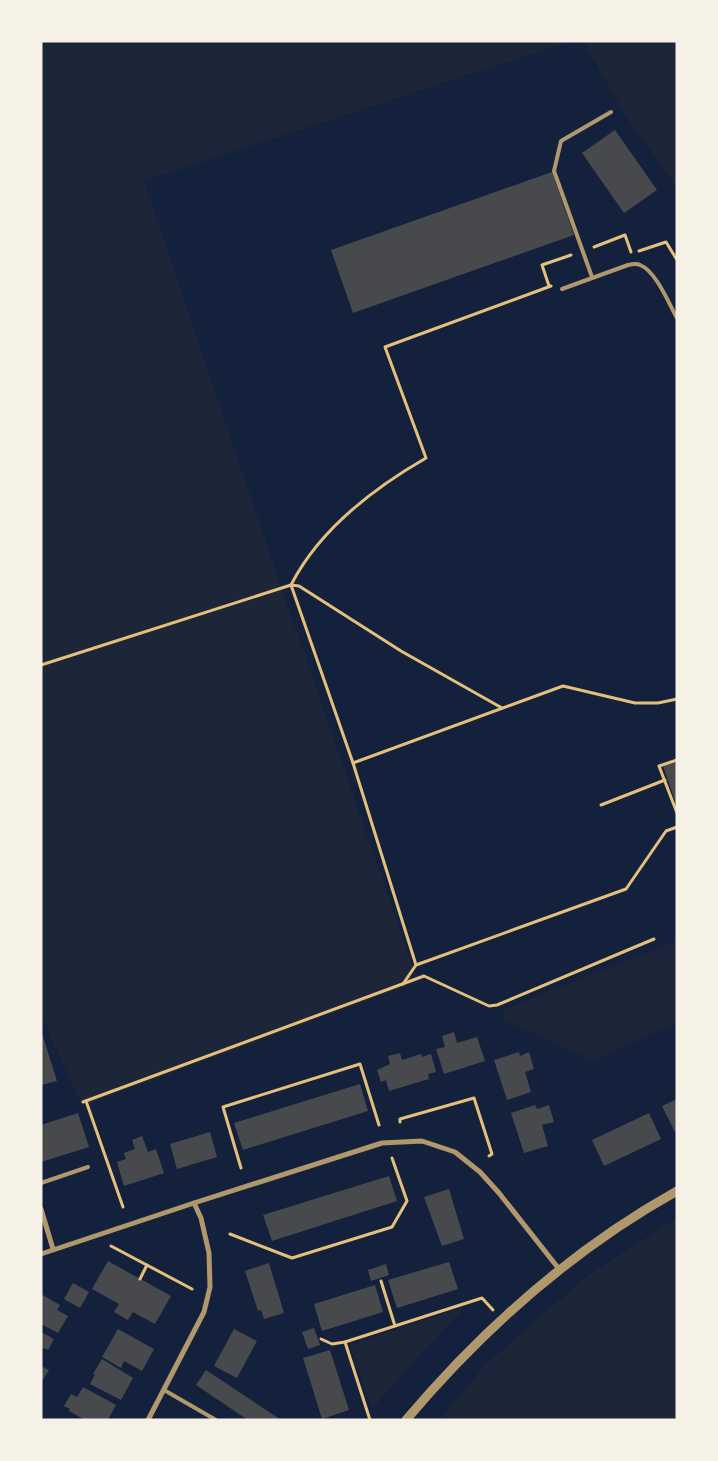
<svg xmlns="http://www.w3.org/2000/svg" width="718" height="1461" font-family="Arial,sans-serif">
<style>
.green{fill:#1d2539}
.building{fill:#48494c}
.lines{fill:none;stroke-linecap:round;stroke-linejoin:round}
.path{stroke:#e5c07b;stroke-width:3}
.service{stroke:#b1986c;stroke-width:4}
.minor{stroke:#b1986c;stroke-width:5}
.tertiary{stroke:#b1986c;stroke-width:9}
</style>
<rect width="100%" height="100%" fill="#14213d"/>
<g class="green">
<polygon points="41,41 571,41 144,181 280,584 418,982 82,1106 41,1015"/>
<polygon points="583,41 677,41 677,187 625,115"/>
<polygon points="677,941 677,1022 593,1061 502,1019 505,1009"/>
<polygon points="677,1218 677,1420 440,1420 485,1365 587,1276"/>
<polygon points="465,1307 417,1357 372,1409 350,1345"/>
</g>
<g class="building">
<polygon points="615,130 657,190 624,213 582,153"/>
<polygon points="552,172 574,235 353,313 331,250"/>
<polygon points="677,762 677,803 676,804 663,766"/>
<polygon points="41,1030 57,1081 41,1085"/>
<polygon points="454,1032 457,1043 477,1037 485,1061 444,1074 436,1049 445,1047 442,1036"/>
<polygon points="519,1052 520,1056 529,1052 534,1069 525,1072 531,1092 507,1100 494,1060"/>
<polygon points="400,1053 402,1060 421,1054 422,1057 431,1054 436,1072 428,1074 429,1079 389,1091 386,1080 381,1082 377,1070 390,1064 388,1056"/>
<polygon points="360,1084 368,1111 243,1150 234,1123"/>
<polygon points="677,1099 677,1131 675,1132 662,1106"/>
<polygon points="535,1105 537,1109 549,1105 554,1122 542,1125 548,1146 524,1153 511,1113"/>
<polygon points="78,1113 89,1147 41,1162 41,1125"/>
<polygon points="649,1113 661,1139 604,1166 592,1140"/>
<polygon points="210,1132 217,1157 177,1169 170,1144"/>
<polygon points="142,1136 148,1152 156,1149 164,1173 124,1186 117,1162 126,1159 124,1153 135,1149 132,1140"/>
<polygon points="389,1176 397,1201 272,1241 263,1215"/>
<polygon points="449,1189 464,1239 442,1246 424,1197"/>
<polygon points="108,1261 171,1296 155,1324 133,1312 128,1320 114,1312 119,1304 92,1289"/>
<polygon points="449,1262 458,1289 397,1308 388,1280"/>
<polygon points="269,1263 284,1313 264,1319 261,1310 258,1311 245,1271"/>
<polygon points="386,1264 389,1275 371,1281 368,1270"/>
<polygon points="73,1283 89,1292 80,1308 64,1299"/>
<polygon points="375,1285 383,1312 322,1331 314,1304"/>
<polygon points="41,1294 60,1305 57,1310 68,1316 58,1333 41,1324"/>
<polygon points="314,1328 320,1345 308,1349 302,1332"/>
<polygon points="118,1329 154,1349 142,1371 124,1361 121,1368 102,1357"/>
<polygon points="234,1329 257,1341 237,1378 214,1366"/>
<polygon points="41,1332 54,1339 48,1350 43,1348 41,1350"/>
<polygon points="330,1350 349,1410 322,1419 303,1358"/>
<polygon points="102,1359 133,1378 121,1400 90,1384 95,1375 93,1374"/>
<polygon points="41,1366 49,1370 41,1383"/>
<polygon points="206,1370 281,1420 248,1420 196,1385"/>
<polygon points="83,1387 116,1405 108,1420 85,1420 69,1411 70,1409 64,1406 71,1394 77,1397"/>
</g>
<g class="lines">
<g class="path">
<polyline points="594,247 625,235 631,252"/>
<polyline points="639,251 666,242 677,260"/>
<polyline points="549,286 542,265 571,255"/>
<polyline points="41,665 291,585 299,586 401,651 502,708"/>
<polyline points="677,760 659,766 677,813"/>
<polyline points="353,763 563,686 635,703 658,703 677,699"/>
<polyline points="601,805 665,780"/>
<polyline points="416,965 626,889 666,831 677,827"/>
<path d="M 403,984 L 416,965 L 353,763 L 291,585 C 319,530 374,488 426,458 L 385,347 L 551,286"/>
<polyline points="86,1101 123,1207"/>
<polyline points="83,1102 424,976 489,1006 497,1005 654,939"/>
<polyline points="400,1122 400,1119 474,1098 492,1154 489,1156"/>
<polyline points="241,1168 223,1107 360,1064 379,1125"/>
<polyline points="230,1234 292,1258 392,1227 407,1201 392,1158"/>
<polyline points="111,1246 192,1289"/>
<polyline points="140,1279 147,1265"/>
<polyline points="381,1281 395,1326"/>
<polyline points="321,1339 332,1344 345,1342"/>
<polyline points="370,1420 345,1342 482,1298 493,1310"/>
</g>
<g class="service">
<polyline points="592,277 554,171 561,141 611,112"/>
<path d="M 562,289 L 628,265 C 632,264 637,263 640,265 C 656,271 669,304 677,318"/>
<polyline points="41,1183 88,1167"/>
<polyline points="164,1390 216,1420"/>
</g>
<g class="minor">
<polyline points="41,1209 53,1249"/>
<polyline points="41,1254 194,1203 382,1143 422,1141 455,1152 480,1172 499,1193 559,1269"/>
<polyline points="148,1420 204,1312 210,1287 209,1253 201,1218 194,1203"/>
</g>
<path class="tertiary" d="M 406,1420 C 483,1329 573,1249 677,1191"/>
</g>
<rect width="718" height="1461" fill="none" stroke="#f6f1e7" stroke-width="85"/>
</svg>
